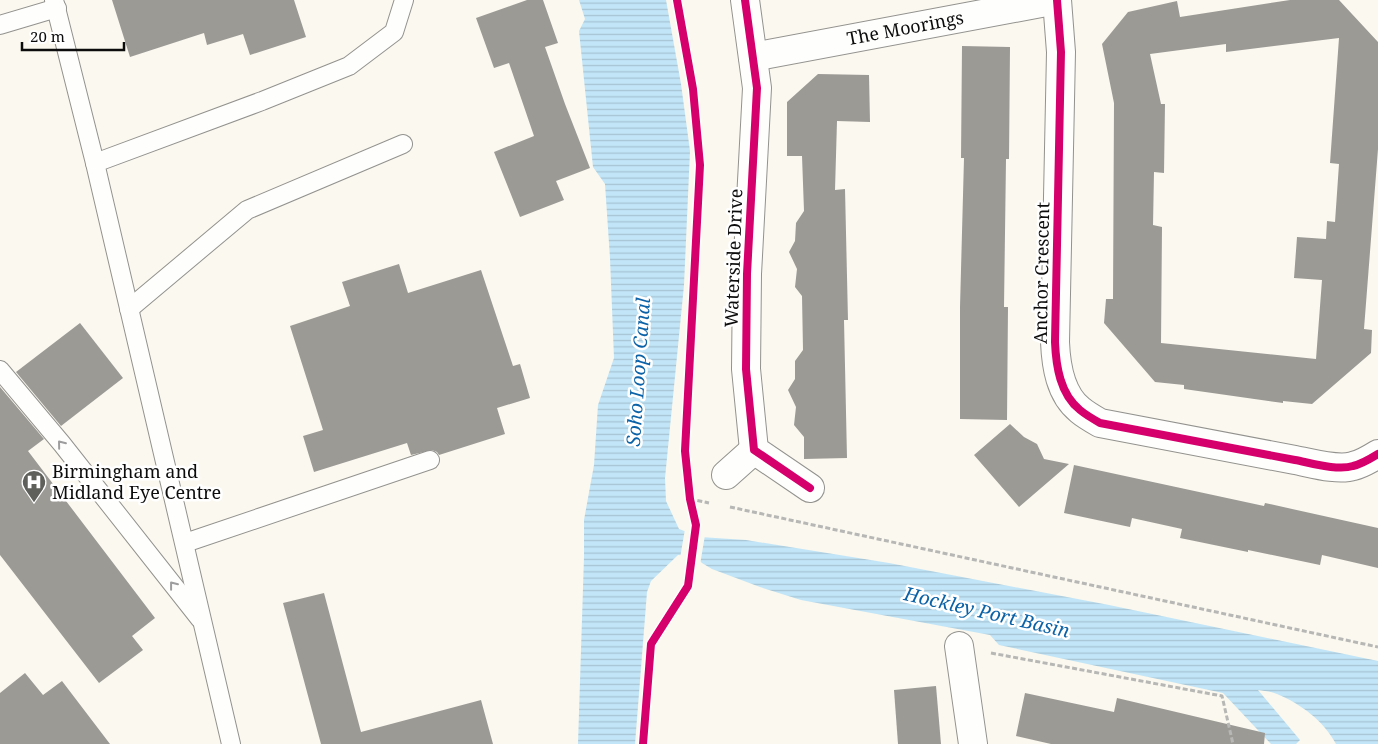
<svg xmlns="http://www.w3.org/2000/svg" width="1378" height="744" font-family="'Noto Serif',serif">
<style>
.water{fill:url(#water-rules)}
.pier{fill:#faf8ef}
.building{fill:#9c9a95;fill-rule:evenodd}
.lines{fill:none;stroke-linecap:round;stroke-linejoin:round}
.service-casing{stroke:#93928e;stroke-width:20}
.minor-casing{stroke:#93928e;stroke-width:30}
.path{stroke:#b7b7b5;stroke-width:3;stroke-dasharray:5 2.5;stroke-linecap:butt}
.service{stroke:#fefefd;stroke-width:18}
.minor{stroke:#fefefd;stroke-width:28}
.cycleway-casing{stroke:#fff;stroke-width:11}
.cycleway{stroke:#d6006c;stroke-width:8}
.oneway{stroke:#9d9d9d}
.labels{text-anchor:middle;stroke-width:5;stroke-linejoin:round;paint-order:stroke}
.street-label{font-size:18px;fill:#0c0c0c;stroke:#fff}
.poi-label{font-size:18px;fill:#0c0c0c;stroke:#fff;text-anchor:start}
.water-label{font-size:19px;font-style:italic;fill:#0c62a7;stroke:#fff}
</style>
<defs>
<pattern id="water-rules" width="6" height="5" patternUnits="userSpaceOnUse" patternTransform="scale(1.25)"><rect width="6" height="5" fill="#c2e5f7"/><path d="M0 2.5h6" fill="none" stroke="#a6c3d3"/></pattern>
</defs>
<rect width="100%" height="100%" fill="#faf8ef"/>
<path class="water" d="M 579,0 L 666,0 L 681,84 L 690,151 L 684,285 L 665,478 L 666,501 L 679,529 L 700,537 L 746,540 L 889,563 L 1109,605 L 1378,661 L 1378,744 L 1336,744 C 1324,721 1301,704 1277,694 C 1271,691 1264,691 1258,690 L 1300,740 L 1296,744 L 1271,744 L 1223,693 L 999,645 L 990,635 L 801,600 L 760,587 L 712,569 L 702,563 L 695,556 L 678,555 L 651,581 L 647,592 L 635,744 L 578,744 L 584,557 L 584,520 L 594,465 L 598,405 L 614,358 L 610,258 L 605,184 L 593,167 L 579,31 L 585,19 Z"/>
<polygon class="pier" points="685,529 700,534 705,535 700,565 694,558 680,558"/>
<g class="building">
<polygon points="112,0 294,0 306,37 250,55 243,34 207,45 204,33 130,57"/>
<polygon points="527,0 543,0 558,43 545,47 565,104 590,168 556,181 564,200 520,217 494,152 534,136 509,63 494,68 476,18"/>
<path d="M 1290,0 L 1339,0 L 1378,42 L 1378,149 L 1364,329 L 1372,330 L 1371,353 L 1312,404 L 1283,401 L 1283,403 L 1184,389 L 1184,385 L 1155,382 L 1104,323 L 1106,299 L 1113,299 L 1114,103 L 1102,44 L 1128,12 L 1177,1 L 1180,17 ZM 1339,38 L 1330,163 L 1339,164 L 1335,222 L 1327,221 L 1326,239 L 1297,237 L 1294,278 L 1322,280 L 1316,359 L 1161,343 L 1162,227 L 1153,225 L 1154,172 L 1164,173 L 1165,104 L 1161,104 L 1150,54 L 1226,44 L 1226,52 Z"/>
<polygon points="962,46 1010,47 1009,159 1006,159 1004,307 1008,307 1007,420 960,419 960,307 964,158 961,158"/>
<polygon points="818,74 869,75 870,122 837,121 835,190 845,189 848,320 844,320 847,458 804,459 804,437 794,425 796,407 788,390 795,379 795,361 803,350 802,296 795,287 797,269 789,252 795,241 796,223 804,211 802,156 787,156 787,102"/>
<polygon points="399,264 408,293 481,270 513,366 520,364 530,398 497,408 505,434 439,455 437,452 432,450 411,455 407,443 314,472 303,436 323,430 290,326 350,306 342,282"/>
<polygon points="80,323 123,378 61,426 16,372"/>
<polygon points="0,387 44,439 28,451 155,618 132,636 143,650 99,683 0,555"/>
<polygon points="1010,424 1024,437 1037,444 1044,459 1069,464 1019,507 974,455"/>
<polygon points="1074,465 1264,506 1265,503 1378,528 1378,568 1322,555 1320,565 1248,550 1248,552 1180,538 1182,529 1132,518 1130,527 1064,513"/>
<polygon points="324,593 361,732 481,700 493,744 321,744 283,603"/>
<polygon points="25,673 43,695 62,681 110,744 0,744 0,693"/>
<polygon points="936,686 941,744 898,744 894,690"/>
<polygon points="1025,693 1114,712 1117,698 1265,733 1264,744 1051,744 1016,736"/>
</g>
<g class="lines">
<g class="service-casing">
<g id="service">
<polyline points="54,0 95,163 231,744"/>
<polyline points="0,25 57,8"/>
<polyline points="95,163 262,101 349,66 394,32 404,0"/>
<polyline points="129,309 247,210 403,144"/>
<polyline points="0,370 62,444 200,619"/>
<polyline points="185,543 430,460"/>
</g>
</g>
<g class="minor-casing">
<g id="minor">
<polyline points="745,0 757,88 747,274 746,369 754,450 810,488"/>
<path d="M 1057,0 L 1061,52 L 1055,342 C 1056,366 1060,394 1080,410 C 1086,415 1093,419 1100,423 L 1295,460 C 1311,463 1338,471 1353,466 C 1362,464 1370,459 1378,454"/>
<path id="s1" d="M 753,57 L 1057,0"/>
<polyline points="726,475 754,450"/>
<polyline points="959,646 973,744"/>
</g>
</g>
<g class="path">
<polyline points="690,499 709,503"/>
<polyline points="730,507 1378,647"/>
<polyline points="991,653 1222,696 1233,744"/>
</g>
<use href="#service" class="service"/>
<use href="#minor" class="minor"/>
<g class="cycleway-casing">
<g id="cycleway">
<polyline points="745,0 757,88 747,274 746,369 754,450 810,488"/>
<path d="M 1057,0 L 1061,52 L 1055,342 C 1056,366 1060,394 1080,410 C 1086,415 1093,419 1100,423 L 1295,460 C 1311,463 1338,471 1353,466 C 1362,464 1370,459 1378,454"/>
<polyline points="643,744 651,644 688,586 696,525 690,499 685,451 700,165 693,89 677,0"/>
</g>
</g>
<use href="#cycleway" class="cycleway"/>
</g>
<defs><path id="oneway-chevron" d="M-2-3.5L2.5 0L-2 3.5" fill="none" stroke-width="1.6" stroke-linecap="round" stroke-linejoin="round" transform="scale(1.25)"/></defs>
<g class="oneway">
<use href="#oneway-chevron" transform="translate(61 444) rotate(-129)"/>
<use href="#oneway-chevron" transform="translate(173 585) rotate(-128)"/>
</g>
<defs>
<g id="hospital-pin" transform="scale(1.25)"><path d="M0 17L-7.5 6A9.5 9.5 0 1 1 7.5 6Z" fill="#5f5f5b" stroke="#fff"/><path d="M-5-5h3v3.5h4V-5h3V5h-3V1.5h-4V5h-3Z" fill="#fff"/></g>
</defs>
<g fill-rule="evenodd">
<use href="#hospital-pin" x="34" y="482"/>
</g>
<g class="labels">
<g class="street-label">
<text dy="6" stroke="none"><textPath href="#s1" startOffset="155">The Moorings</textPath></text>
<text transform="translate(734 258) rotate(-88)" y="6">Waterside Drive</text>
<text transform="translate(1042 273) rotate(-89)" y="6">Anchor Crescent</text>
</g>
<g class="poi-label">
<text x="52" y="478">Birmingham and<tspan x="52" dy="21">Midland Eye Centre</tspan></text>
</g>
<g class="water-label">
<text transform="translate(638 372) rotate(-86)" y="7">Soho Loop Canal</text>
<text transform="translate(987 612) rotate(13)" y="7">Hockley Port Basin</text>
</g>
</g>
<path d="M22 42v8h102v-8" fill="none" stroke="#0c0c0c" stroke-width="2.5"/>
<text x="30" y="42" font-size="15" fill="#0c0c0c" stroke="#ffffff" stroke-width="4" paint-order="stroke">20 m</text>
</svg>
